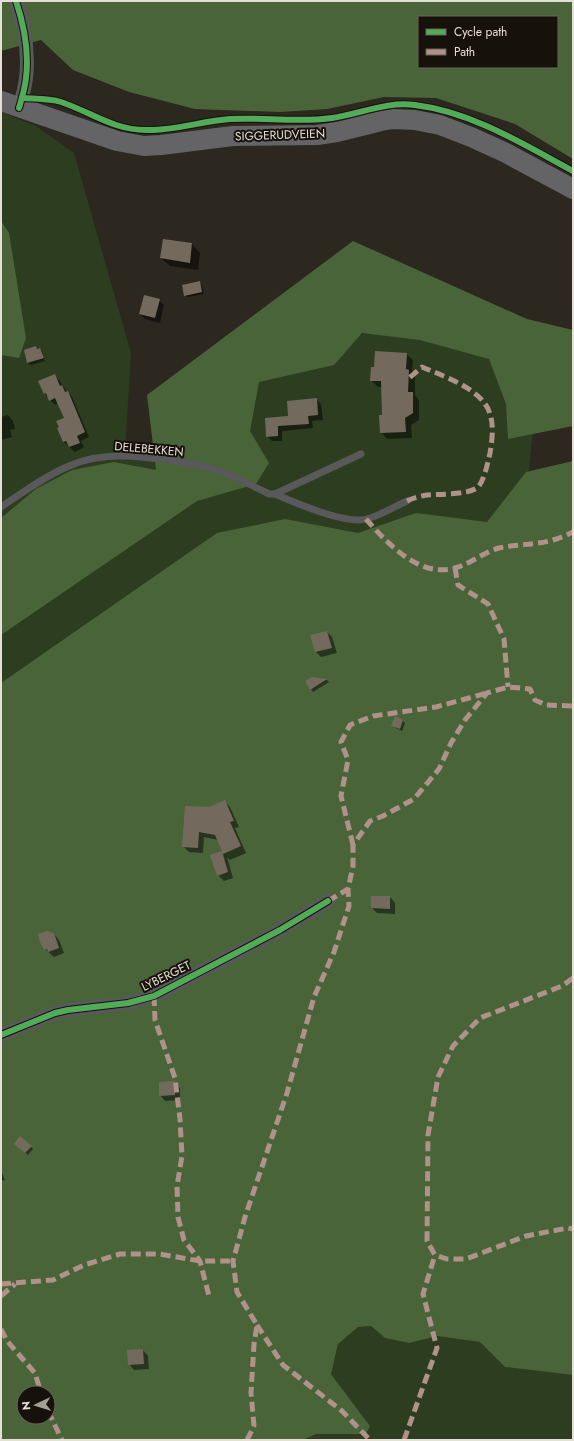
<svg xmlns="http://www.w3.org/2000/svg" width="574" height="1441" font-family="Jost,sans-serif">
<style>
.green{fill:#2d3e20}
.forest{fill:#4a6439;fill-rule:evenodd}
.shadow{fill:#0007}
.building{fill:#736a5d}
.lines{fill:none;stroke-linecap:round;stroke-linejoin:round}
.service{stroke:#59585a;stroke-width:7}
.minor{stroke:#59585a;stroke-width:14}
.secondary{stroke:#646365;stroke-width:20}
.quiet{stroke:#af9288;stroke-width:5;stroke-dasharray:10 5;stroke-linecap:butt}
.cycleway-casing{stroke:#16120b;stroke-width:8}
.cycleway{stroke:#51ab58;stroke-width:6}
.labels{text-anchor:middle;stroke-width:4;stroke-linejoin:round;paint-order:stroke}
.street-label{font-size:12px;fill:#e6dfd6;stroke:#16120b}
</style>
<rect width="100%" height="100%" fill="#2c271f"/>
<g class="green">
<polygon points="1,112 36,126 74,153 131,353 125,452 161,456 275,350 405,326 494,359 536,402 510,650 1,1181"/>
<polygon points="371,1326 385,1338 409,1343 437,1336 480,1342 505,1367 573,1375 573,1440 303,1440 316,1434 366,1434 370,1426 331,1374 338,1344 357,1327"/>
</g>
<g class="forest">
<path d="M 1,1 L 573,1 L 573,159 L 515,124 L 436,98 L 384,97 L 327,109 L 280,112 L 195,109 L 129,92 L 73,70 L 41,40 L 1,51 ZM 419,17 L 557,17 L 557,67 L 419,67 Z"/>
<polygon points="1,221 9,233 26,338 19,358 1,355"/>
<polygon points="353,241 527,319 573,330 573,426 508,439 506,404 489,359 420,340 362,333 334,365 259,382 250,431 269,463 256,484 197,501 1,635 1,518 36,489 72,470 114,462 156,470 147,395"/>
<path d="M 573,461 L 573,1375 L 505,1367 L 480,1342 L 437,1336 L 409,1343 L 385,1338 L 371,1326 L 358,1327 L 338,1344 L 331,1374 L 370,1426 L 366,1434 L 316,1434 L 303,1440 L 1,1440 L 1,683 L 217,533 L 285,519 L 358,533 L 416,513 L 487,522 L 526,472 ZM 24,1393 L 48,1393 L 48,1417 L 24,1417 Z"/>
</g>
<g class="shadow">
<polygon points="192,244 200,253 198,270 170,266 161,258"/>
<polygon points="200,282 202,285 204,294 188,297 185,295"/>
<polygon points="159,300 164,305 160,323 145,319 140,314"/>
<polygon points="35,347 42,351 45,361 31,365 28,363 25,350"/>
<polygon points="406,354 413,360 412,375 415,377 415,395 419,400 419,420 411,425 412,438 387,439 381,432 383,416 383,387 378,387 371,380 375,368"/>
<polygon points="54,375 59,380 67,392 68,392 72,397 89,437 81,441 84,447 75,452 64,442 65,418 58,403 55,405 50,400 45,394 40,382"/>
<polygon points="317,400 321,404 323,420 312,421 313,428 282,431 282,441 272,441 267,436 266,419 289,417"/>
<polygon points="8,415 13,421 15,429 10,430 12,437 1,440 1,417"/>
<polygon points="327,632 332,637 337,653 321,657 316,652 311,636"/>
<polygon points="312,678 327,680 329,682 313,692 306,682"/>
<polygon points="403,721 405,723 402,731 392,726"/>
<polygon points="224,801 230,807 239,827 235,828 246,853 230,860 227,857 233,878 224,881 218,875 211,856 223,852 218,840 204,837 203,853 189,852 183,846 209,808"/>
<polygon points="390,897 395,903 395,914 377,913 372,908"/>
<polygon points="54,934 59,940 64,953 54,957 45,949"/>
<polygon points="174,1082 180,1088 180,1100 165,1101 160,1095"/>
<polygon points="18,1146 31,1147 33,1149 28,1155"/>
<polygon points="1,1170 5,1180 1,1181"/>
<polygon points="143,1350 148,1356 149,1369 134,1370 129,1364"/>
</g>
<g class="building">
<polygon points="163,239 192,243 190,263 160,258"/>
<polygon points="200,281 202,292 184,296 182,285"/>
<polygon points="144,295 160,299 155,318 139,314"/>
<polygon points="36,346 37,349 40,348 44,358 27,363 24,350"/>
<polygon points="375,351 407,353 406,369 409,370 408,392 413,392 413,413 405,418 406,432 380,433 379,415 382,415 381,381 370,381 371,367 374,367"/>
<polygon points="55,374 60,386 62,385 65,392 68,391 85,432 77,436 80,443 69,447 66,441 63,442 57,428 59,427 56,421 64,418 55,398 49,401 46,393 44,394 38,381"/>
<polygon points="317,398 318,415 308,416 309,424 278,426 278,436 266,437 265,418 288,416 287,401"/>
<polygon points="327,631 332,648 315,652 310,635"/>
<polygon points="312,677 327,679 310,690 305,681"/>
<polygon points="395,716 403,720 400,729 391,726"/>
<polygon points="225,800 234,821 230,822 241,846 223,854 222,851 228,872 217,876 210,855 222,851 215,835 199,832 198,848 182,847 185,806 209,807"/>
<polygon points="371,896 390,896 390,909 371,908"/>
<polygon points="47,931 54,933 59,948 48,952 47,949 44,950 42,945 41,945 38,934"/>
<polygon points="175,1081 175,1095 159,1096 159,1082"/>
<polygon points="20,1136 32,1146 25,1153 14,1144"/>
<polygon points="143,1349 144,1364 128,1365 127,1350"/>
</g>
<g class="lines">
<g class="service">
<path d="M 275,494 C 296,503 346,525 367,519 C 381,515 394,507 407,501"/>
<path d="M 1,507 C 22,493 45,476 69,466 C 102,451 139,456 174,461 C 187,463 200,465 213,469 C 232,475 251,485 269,494 L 275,494 L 361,454"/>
</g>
<g class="minor">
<path d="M 16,1 C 24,25 29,53 26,78 C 25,88 22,98 19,108"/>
<polyline points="1,1035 55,1013 68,1010 128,1003 154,996 280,930 328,901"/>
</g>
<polyline class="secondary" points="1,101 117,141 144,146 161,145 233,136 317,135 337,132 381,121 393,119 415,120 440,125 471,137 506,153 573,189"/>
<g class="quiet">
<path d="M 407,501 C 413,498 420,496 427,495 C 440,494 469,495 478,487 C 484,481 488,462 490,453 C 492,441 494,426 490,414 C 483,389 443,376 422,367 L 408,379"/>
<path d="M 366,519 C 388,544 419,578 455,568 C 470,564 484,552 499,548 C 517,544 536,545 553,540 C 560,538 567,535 573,532"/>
<polyline points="455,568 458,585 488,604 504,639 508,687"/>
<polyline points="353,845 341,796 348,760 341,742 350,725 373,716 436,707 487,693"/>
<polyline points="328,901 348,889 353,866 353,845 370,821 383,816 414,799 439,769 451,743 465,720 487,693 508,687 530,689 535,700 546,705 573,706"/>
<polyline points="573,978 562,986 480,1018 453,1046 438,1077 428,1135 427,1241 435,1255 447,1259 466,1259 526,1236 568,1228 573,1229"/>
<polyline points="154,996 155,1020 175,1078 180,1119 182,1156 177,1186 178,1217 184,1240 200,1261 209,1296"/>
<polyline points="1,1284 53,1280 84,1265 120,1254 159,1254 200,1261 233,1261"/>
<polyline points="1,1296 15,1284"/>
<polyline points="257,1325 283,1365 342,1411 370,1440"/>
<polyline points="1,1329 7,1341 35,1373 41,1393"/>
<polyline points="48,1411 62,1440"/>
<polyline points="247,1440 254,1426 251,1393 254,1344 257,1325 237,1292 233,1261 245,1217 287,1093 314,997 334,952 349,906 348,889"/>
<polyline points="404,1440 437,1348 423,1294 435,1255"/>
</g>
<g class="cycleway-casing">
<g id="cycleway">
<path d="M 16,1 C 24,25 29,53 26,78 C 25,88 22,98 19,108"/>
<path d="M 22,98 C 35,99 48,98 61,102 C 91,112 113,130 146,130 C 174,131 202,121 230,119 C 264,117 298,123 332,118 C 360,114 387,101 415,105 C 472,112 523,144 573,171"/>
<polyline points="1,1035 55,1013 68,1010 128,1003 154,996 280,930 328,901"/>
</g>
</g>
<use href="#cycleway" class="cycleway"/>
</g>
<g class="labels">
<g class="street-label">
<text transform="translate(280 135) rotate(-2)" y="4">SIGGERUDVEIEN</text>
<text transform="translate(149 449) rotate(5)" y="4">DELEBEKKEN</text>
<text transform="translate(166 976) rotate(-26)" y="4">LYBERGET</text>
</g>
</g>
<rect width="574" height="1441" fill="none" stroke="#e6dfd6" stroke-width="4"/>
<rect x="418" y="16" width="140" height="52" fill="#16120b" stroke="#69645c"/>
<rect x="426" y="29" width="20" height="6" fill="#51ab58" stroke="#69645c"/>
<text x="454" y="36" font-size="12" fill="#e6dfd6">Cycle path</text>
<rect x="426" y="49" width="20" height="6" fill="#af9288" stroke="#69645c"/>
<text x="454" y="56" font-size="12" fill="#e6dfd6">Path</text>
<g transform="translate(36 1405) rotate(266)"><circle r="19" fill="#16120b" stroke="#69645c"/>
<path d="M0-3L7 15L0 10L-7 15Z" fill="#a59f96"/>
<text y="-6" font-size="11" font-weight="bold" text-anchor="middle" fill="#e6dfd6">N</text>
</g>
</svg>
